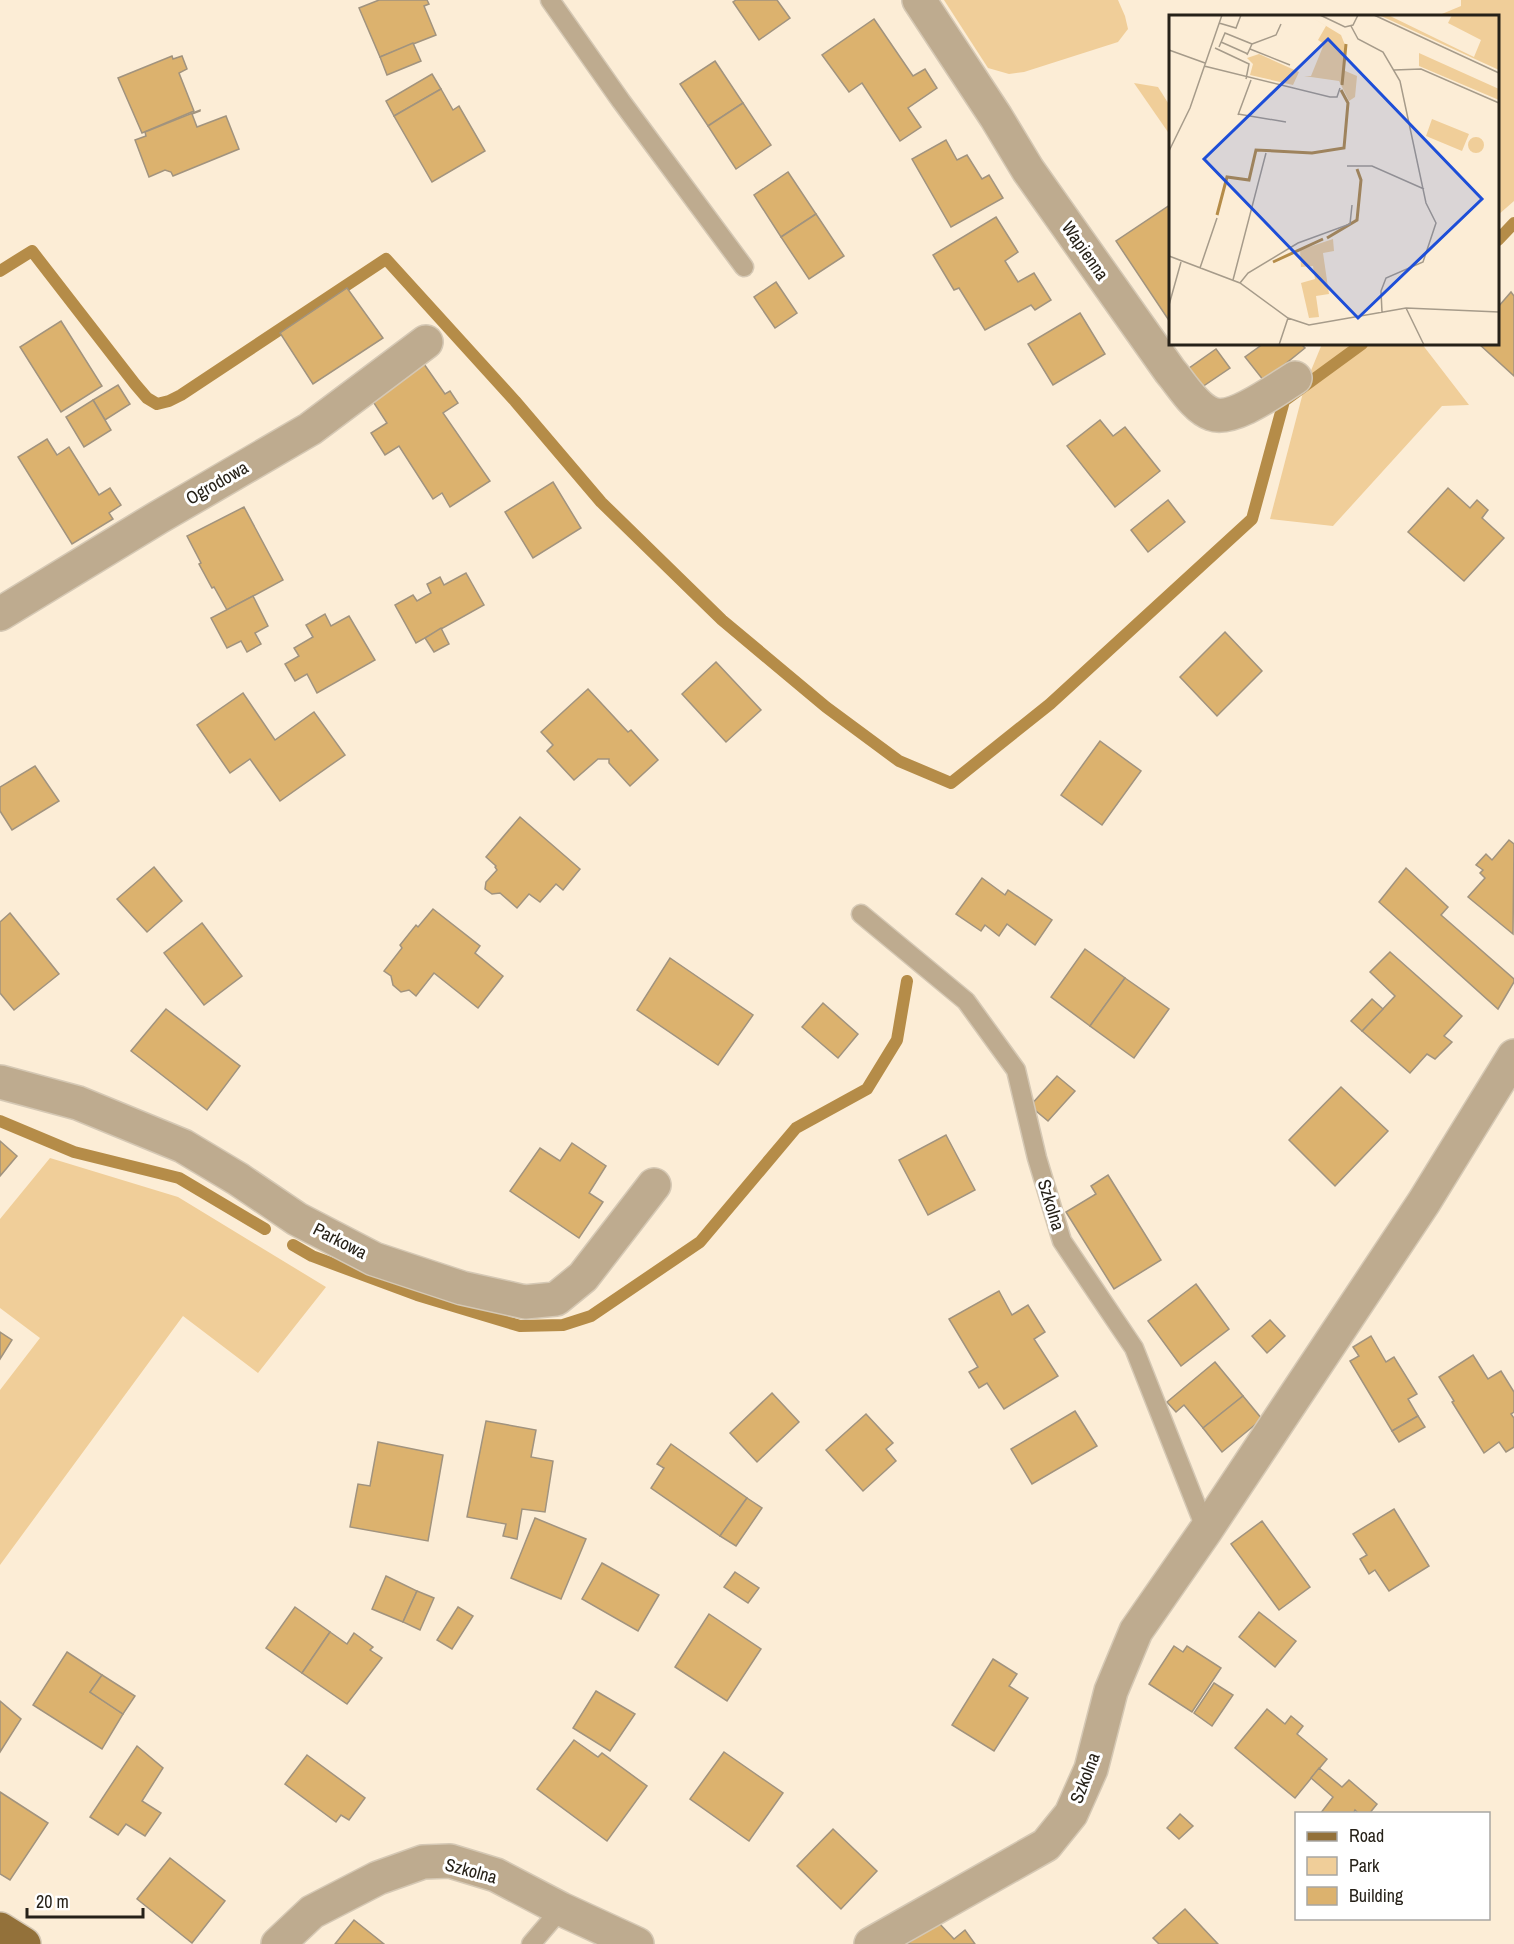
<svg xmlns="http://www.w3.org/2000/svg" width="1514" height="1944" font-family="'Archivo Narrow',sans-serif">
<style>
.green{fill:#f0ce99}
.lines{fill:none;stroke-linecap:round;stroke-linejoin:round}
.stream{stroke:#b58c48;stroke-width:12}
.building{fill:#dcb26e;stroke:#a1937e;stroke-width:1.5}
.lane-casing{stroke:#d5c8b4;stroke-width:21}
.street-casing{stroke:#d5c8b4;stroke-width:36}
.primary-casing{stroke:#d5c8b4;stroke-width:36}
.lane{stroke:#beab8f;stroke-width:18}
.street{stroke:#beab8f;stroke-width:33}
.primary{stroke:#93713a;stroke-width:33}
.labels{text-anchor:middle;stroke-width:6;stroke-linejoin:round;paint-order:stroke}
.street-label{font-size:18px;fill:#262118;stroke:#fff}
.inset-river{fill:none;stroke:#b58c48;stroke-width:3}
.inset-road{fill:none;stroke:#a69b8a;stroke-width:1.5}
.view{fill:#1d4ed8;fill-opacity:0.15;stroke:#1d4ed8;stroke-width:3}
.inset-edge{fill:none;stroke:#262118;stroke-width:3}
</style>
<rect width="100%" height="100%" fill="#fcedd6"/>
<g class="green">
<polygon points="944,0 1118,0 1125,16 1128,29 1118,42 1024,72 1009,74 988,68"/>
<polygon points="1461,0 1514,0 1514,201 1498,215 1498,16 1437,16 1461,6"/>
<polygon points="1134,83 1158,87 1170,106 1170,135"/>
<polygon points="1322,344 1422,344 1469,405 1442,406 1333,526 1270,519 1305,385"/>
<polygon points="50,1158 178,1197 326,1287 258,1373 183,1316 0,1565 0,1390 40,1338 0,1308 0,1219"/>
</g>
<g class="lines">
<g class="stream">
<polyline points="1498,240 1514,223"/>
<polyline points="0,271 32,251 135,384 147,398 157,404 169,401 181,395 386,259 515,401 601,502 722,620 826,707 899,761 951,783 1050,704 1252,519 1284,401 1362,344"/>
<polyline points="0,1121 74,1152 179,1178 265,1229"/>
<polyline points="293,1245 312,1256 417,1295 520,1326 563,1325 591,1316 700,1242 796,1128 867,1089 897,1040 907,981"/>
</g>
</g>
<g class="building">
<polygon points="379,0 427,0 429,4 424,6 436,35 380,57 359,8"/>
<polygon points="736,0 777,0 790,18 759,40 733,2"/>
<polygon points="874,19 913,76 925,69 937,88 908,108 921,127 900,141 862,83 849,92 822,55"/>
<polygon points="413,43 421,61 387,75 380,57"/>
<polygon points="172,56 173,59 182,56 187,69 179,73 194,111 142,133 118,78"/>
<polygon points="715,61 743,103 708,126 680,84"/>
<polygon points="432,74 441,89 394,116 386,101"/>
<polygon points="441,89 453,110 459,106 485,151 432,182 394,116"/>
<polygon points="743,103 771,145 736,169 708,126"/>
<polygon points="200,110 200,111 192,114 197,127 226,116 239,149 173,176 171,172 165,170 149,177 135,140 146,136 145,132"/>
<polygon points="946,140 957,160 967,155 982,179 989,175 1003,198 951,227 912,159"/>
<polygon points="788,172 816,214 781,237 754,195"/>
<polygon points="1170,205 1170,322 1116,241"/>
<polygon points="816,214 844,256 809,279 781,237"/>
<polygon points="996,217 1018,252 1005,261 1018,282 1034,273 1051,300 1035,310 1031,305 985,330 959,288 954,290 933,255"/>
<polygon points="776,282 797,313 775,328 754,297"/>
<polygon points="347,288 383,338 313,384 280,333"/>
<polygon points="1511,292 1514,296 1514,376 1479,344 1498,344 1498,307"/>
<polygon points="1080,313 1105,354 1053,385 1028,344"/>
<polygon points="61,321 102,386 61,412 20,347"/>
<polygon points="1263,344 1301,344 1305,348 1264,381 1245,357"/>
<polygon points="1216,349 1230,368 1199,389 1185,371"/>
<polygon points="424,364 445,394 450,391 458,403 443,413 490,481 450,507 442,493 433,499 399,446 385,455 371,433 387,423 372,400"/>
<polygon points="118,385 130,404 105,420 93,400"/>
<polygon points="93,400 111,430 84,447 66,417"/>
<polygon points="1100,420 1113,436 1125,427 1160,471 1115,507 1067,446"/>
<polygon points="47,439 57,455 69,447 99,495 110,488 121,505 109,513 113,519 72,544 18,457"/>
<polygon points="553,482 581,528 533,558 505,512"/>
<polygon points="1448,488 1470,508 1477,500 1488,510 1482,518 1504,538 1464,581 1408,532"/>
<polygon points="1168,500 1185,522 1148,552 1131,530"/>
<polygon points="244,507 283,580 227,610 214,587 212,588 199,564 201,563 187,536"/>
<polygon points="466,573 484,605 416,643 395,605 413,595 417,601 431,593 427,584 440,577 444,585"/>
<polygon points="253,596 268,626 255,633 261,644 247,652 241,641 227,648 211,618"/>
<polygon points="325,614 331,626 349,616 375,660 317,693 307,674 295,681 285,664 299,656 294,648 313,637 306,625"/>
<polygon points="441,628 449,644 434,652 425,638"/>
<polygon points="1225,632 1262,671 1217,716 1180,677"/>
<polygon points="716,662 761,710 726,742 682,694"/>
<polygon points="588,689 628,732 631,730 658,760 630,786 609,763 609,759 598,759 574,780 547,751 553,745 541,732"/>
<polygon points="243,693 275,740 314,712 345,755 280,801 250,759 230,773 197,725"/>
<polygon points="1100,741 1141,771 1102,825 1061,795"/>
<polygon points="35,766 59,801 12,830 0,811 0,787"/>
<polygon points="520,817 580,869 563,890 556,884 540,902 529,894 517,908 500,893 492,894 485,889 486,882 497,870 495,867 496,866 486,857"/>
<polygon points="1509,840 1514,844 1513,934 1468,897 1485,878 1480,873 1483,870 1476,865 1486,854 1492,860"/>
<polygon points="154,867 182,901 147,932 117,899"/>
<polygon points="1406,868 1448,907 1441,915 1514,979 1514,982 1498,1009 1379,902"/>
<polygon points="982,878 1005,895 1008,890 1052,920 1035,945 1007,924 999,936 985,925 981,931 956,914"/>
<polygon points="433,909 480,946 475,953 503,976 478,1008 434,973 416,996 409,990 401,992 393,985 391,976 384,971 402,948 400,945 416,925 418,927"/>
<polygon points="10,913 59,974 14,1010 0,993 0,922"/>
<polygon points="202,923 242,976 204,1005 164,953"/>
<polygon points="1085,949 1125,978 1090,1026 1051,997"/>
<polygon points="1390,952 1462,1016 1444,1036 1452,1042 1435,1059 1427,1054 1410,1073 1362,1031 1395,996 1370,972"/>
<polygon points="670,958 753,1015 718,1065 637,1010"/>
<polygon points="1125,978 1169,1009 1134,1058 1090,1026"/>
<polygon points="1372,999 1383,1009 1362,1031 1351,1021"/>
<polygon points="823,1003 858,1034 838,1058 802,1027"/>
<polygon points="166,1009 240,1066 207,1110 131,1051"/>
<polygon points="1057,1076 1075,1091 1048,1121 1030,1106"/>
<polygon points="1341,1087 1388,1131 1335,1186 1289,1140"/>
<polygon points="946,1135 975,1190 928,1215 899,1160"/>
<polygon points="0,1141 17,1156 0,1176"/>
<polygon points="572,1143 606,1166 589,1193 603,1202 579,1238 510,1191 540,1148 560,1161"/>
<polygon points="1108,1175 1161,1260 1114,1289 1066,1212 1096,1194 1091,1186"/>
<polygon points="1196,1284 1229,1329 1181,1366 1148,1321"/>
<polygon points="999,1291 1012,1315 1028,1305 1045,1332 1034,1339 1058,1376 1004,1409 987,1383 979,1388 969,1372 978,1367 949,1319"/>
<polygon points="1270,1320 1285,1336 1267,1353 1252,1336"/>
<polygon points="0,1332 12,1340 0,1359"/>
<polygon points="1371,1336 1386,1362 1394,1357 1417,1394 1408,1399 1418,1416 1392,1431 1350,1361 1359,1356 1353,1347"/>
<polygon points="1473,1355 1488,1379 1501,1371 1514,1392 1514,1412 1511,1414 1514,1418 1514,1447 1506,1452 1499,1442 1484,1453 1452,1402 1454,1401 1439,1377"/>
<polygon points="1215,1362 1243,1396 1203,1428 1184,1405 1176,1412 1167,1402"/>
<polygon points="772,1393 799,1422 757,1462 730,1433"/>
<polygon points="1243,1396 1262,1419 1222,1452 1203,1428"/>
<polygon points="1075,1411 1097,1446 1032,1484 1011,1449"/>
<polygon points="866,1414 893,1443 886,1449 896,1461 863,1491 826,1450"/>
<polygon points="1418,1416 1425,1427 1399,1442 1392,1431"/>
<polygon points="486,1421 536,1430 531,1457 553,1461 545,1512 522,1509 517,1539 503,1536 506,1524 467,1517"/>
<polygon points="378,1442 443,1455 428,1541 350,1527 358,1484 370,1486"/>
<polygon points="671,1444 747,1498 720,1536 651,1488 664,1468 657,1464"/>
<polygon points="747,1498 762,1508 736,1546 720,1536"/>
<polygon points="1394,1509 1429,1566 1389,1591 1375,1570 1369,1574 1360,1559 1367,1555 1353,1534"/>
<polygon points="535,1518 586,1539 561,1599 511,1578"/>
<polygon points="1262,1521 1310,1587 1279,1610 1231,1544"/>
<polygon points="602,1563 659,1595 638,1631 582,1599"/>
<polygon points="735,1572 759,1588 748,1603 724,1587"/>
<polygon points="386,1576 417,1591 403,1622 372,1609"/>
<polygon points="417,1591 434,1598 420,1630 403,1622"/>
<polygon points="295,1607 330,1632 302,1673 266,1648"/>
<polygon points="458,1607 473,1616 452,1649 437,1640"/>
<polygon points="1259,1612 1296,1641 1275,1667 1239,1637"/>
<polygon points="709,1614 761,1649 727,1701 675,1667"/>
<polygon points="330,1632 347,1644 354,1633 373,1647 370,1650 382,1658 347,1704 302,1673"/>
<polygon points="1174,1646 1183,1652 1187,1646 1221,1668 1192,1712 1149,1684"/>
<polygon points="67,1652 102,1675 90,1692 123,1714 102,1749 33,1705"/>
<polygon points="993,1659 1017,1674 1009,1686 1028,1698 994,1751 952,1725"/>
<polygon points="102,1675 135,1696 123,1714 90,1692"/>
<polygon points="1214,1683 1233,1695 1212,1726 1194,1713"/>
<polygon points="596,1691 635,1714 610,1751 573,1728"/>
<polygon points="0,1701 21,1719 0,1752"/>
<polygon points="1267,1709 1285,1724 1291,1716 1303,1726 1297,1734 1327,1759 1295,1798 1235,1748"/>
<polygon points="574,1740 598,1757 602,1753 647,1786 607,1841 537,1789"/>
<polygon points="137,1746 163,1768 142,1801 161,1813 145,1836 126,1824 118,1835 90,1817"/>
<polygon points="724,1752 783,1793 749,1841 690,1799"/>
<polygon points="307,1755 365,1798 349,1820 341,1815 336,1822 285,1784"/>
<polygon points="1319,1768 1342,1787 1349,1780 1377,1804 1369,1814 1359,1814 1355,1810 1353,1814 1320,1814 1333,1797 1311,1778"/>
<polygon points="0,1792 48,1823 10,1880 0,1874"/>
<polygon points="1180,1814 1193,1826 1179,1839 1167,1828"/>
<polygon points="833,1829 877,1871 841,1909 797,1866"/>
<polygon points="170,1858 225,1901 192,1943 137,1899"/>
<polygon points="1185,1909 1218,1944 1159,1944 1153,1938"/>
<polygon points="354,1920 384,1944 335,1944"/>
<polygon points="937,1921 954,1939 965,1930 975,1944 907,1944"/>
</g>
<g class="lines">
<g class="lane-casing">
<g id="lane">
<polyline points="550,0 621,101 744,267"/>
<polyline points="861,914 966,1001 1016,1070 1037,1158 1062,1241 1134,1348 1206,1530"/>
<polyline points="531,1944 561,1909"/>
</g>
</g>
<g class="street-casing">
<g id="street">
<path d="M 919,0 L 996,117 L 1028,170 L 1170,371 C 1182,385 1195,408 1212,414 C 1233,422 1277,389 1295,378"/>
<polyline points="0,614 159,517 310,429 426,342"/>
<polyline points="0,1082 78,1103 183,1146 238,1179 297,1219 374,1259 462,1288 525,1302 556,1299 583,1277 654,1185"/>
<polyline points="278,1944 312,1912 378,1878 423,1862 450,1861 496,1875 561,1909 637,1944"/>
<polyline points="871,1944 1046,1845 1071,1814 1091,1769 1111,1691 1136,1631 1206,1530 1424,1202 1514,1056"/>
</g>
</g>
<g class="primary-casing">
<polyline id="primary" points="0,1929 24,1944"/>
</g>
<use href="#lane" class="lane"/>
<use href="#street" class="street"/>
<use href="#primary" class="primary"/>
</g>
<g class="labels">
<g class="street-label">
<text transform="translate(1085 251) rotate(55)" y="6">Wapienna</text>
<text transform="translate(217 483) rotate(-30)" y="6">Ogrodowa</text>
<text transform="translate(1051 1205) rotate(73)" y="6">Szkolna</text>
<text transform="translate(340 1241) rotate(27)" y="6">Parkowa</text>
<text transform="translate(1085 1778) rotate(-69)" y="6">Szkolna</text>
<text transform="translate(471 1871) rotate(15)" y="6">Szkolna</text>
</g>
</g>
<g transform="translate(1169 15)">
<rect width="330" height="330" fill="#fcedd6"/>
<path d="M 139,0 L 172,20 L 176,30 L 174,55 L 188,61 L 186,82 L 180,86 L 170,66 L 135,61 L 142,61 L 155,29 L 149,25 L 157,11 ZM 210,0 L 219,0 L 305,42 L 312,25 L 279,8 L 283,0 L 330,0 L 330,55 ZM 250,38 L 330,74 L 330,85 L 250,51 ZM 90,39 L 130,57 L 124,70 L 81,60 L 84,49 L 78,43 ZM 263,104 L 300,119 L 293,136 L 257,121 ZM299 130a8 8 0 1 1 16 0a8 8 0 1 1-16 0ZM 164,224 L 165,236 L 154,238 L 160,279 L 147,281 L 150,302 L 140,303 L 132,268 L 146,264 L 144,251 L 132,252 L 131,235 Z" fill="#f0ce99"/>
<path class="inset-river" d="M 173,70 L 177,29M 48,200 L 58,162 L 80,165 L 87,135 L 143,138 L 175,133 L 179,88 L 172,75M 158,223 L 188,205 L 192,165 L 188,154M 104,247 L 154,224"/>
<path class="inset-road" d="M 151,0 L 176,12 L 184,10 L 189,0M 205,0 L 330,58M 50,8 L 67,13 L 72,0M 182,11 L 189,24 L 214,37 L 231,66 L 257,188 L 267,208 L 254,247 L 217,263 L 212,276 L 213,297M 52,27 L 79,39M 83,29 L 107,20 L 112,9M 50,32 L 56,18 L 83,29 L 78,40M 46,33 L 80,49 L 77,64M 81,34 L 121,50M 0,35 L 36,48M 35,51 L 161,82 L 168,82 L 171,73M 225,55 L 252,54 L 330,88M 69,99 L 117,107M 69,100 L 82,65M 0,136 L 21,93 L 53,0M 178,151 L 203,151 L 255,174M 0,241 L 71,268 L 119,303 L 140,310 L 237,293 L 330,297M 31,253 L 48,203M 64,265 L 97,138M 71,268 L 79,258 L 129,228 L 181,209 L 183,190M 0,290 L 12,247M 237,293 L 255,330M 110,330 L 119,303"/>
<path class="view" d="M 159,24 L 313,184 L 189,303 L 35,144 Z"/>
<rect width="330" height="330" class="inset-edge"/>
</g>
<rect x="1295" y="1812" width="195" height="108" fill="#ffffff" stroke="#a8a6a3" stroke-width="1.5"/>
<rect x="1307" y="1832" width="30" height="9" fill="#93713a" stroke="#a8a6a3" stroke-width="1.5"/>
<text x="1349" y="1842" font-size="18" fill="#262118">Road</text>
<rect x="1307" y="1857" width="30" height="18" fill="#f0ce99" stroke="#a8a6a3" stroke-width="1.5"/>
<text x="1349" y="1872" font-size="18" fill="#262118">Park</text>
<rect x="1307" y="1887" width="30" height="18" fill="#dcb26e" stroke="#a8a6a3" stroke-width="1.5"/>
<text x="1349" y="1902" font-size="18" fill="#262118">Building</text>
<path d="M27 1908v9h116v-9" fill="none" stroke="#262118" stroke-width="3"/>
<text x="36" y="1908" font-size="18" fill="#262118" stroke="#ffffff" stroke-width="4.5" paint-order="stroke">20 m</text>
</svg>
